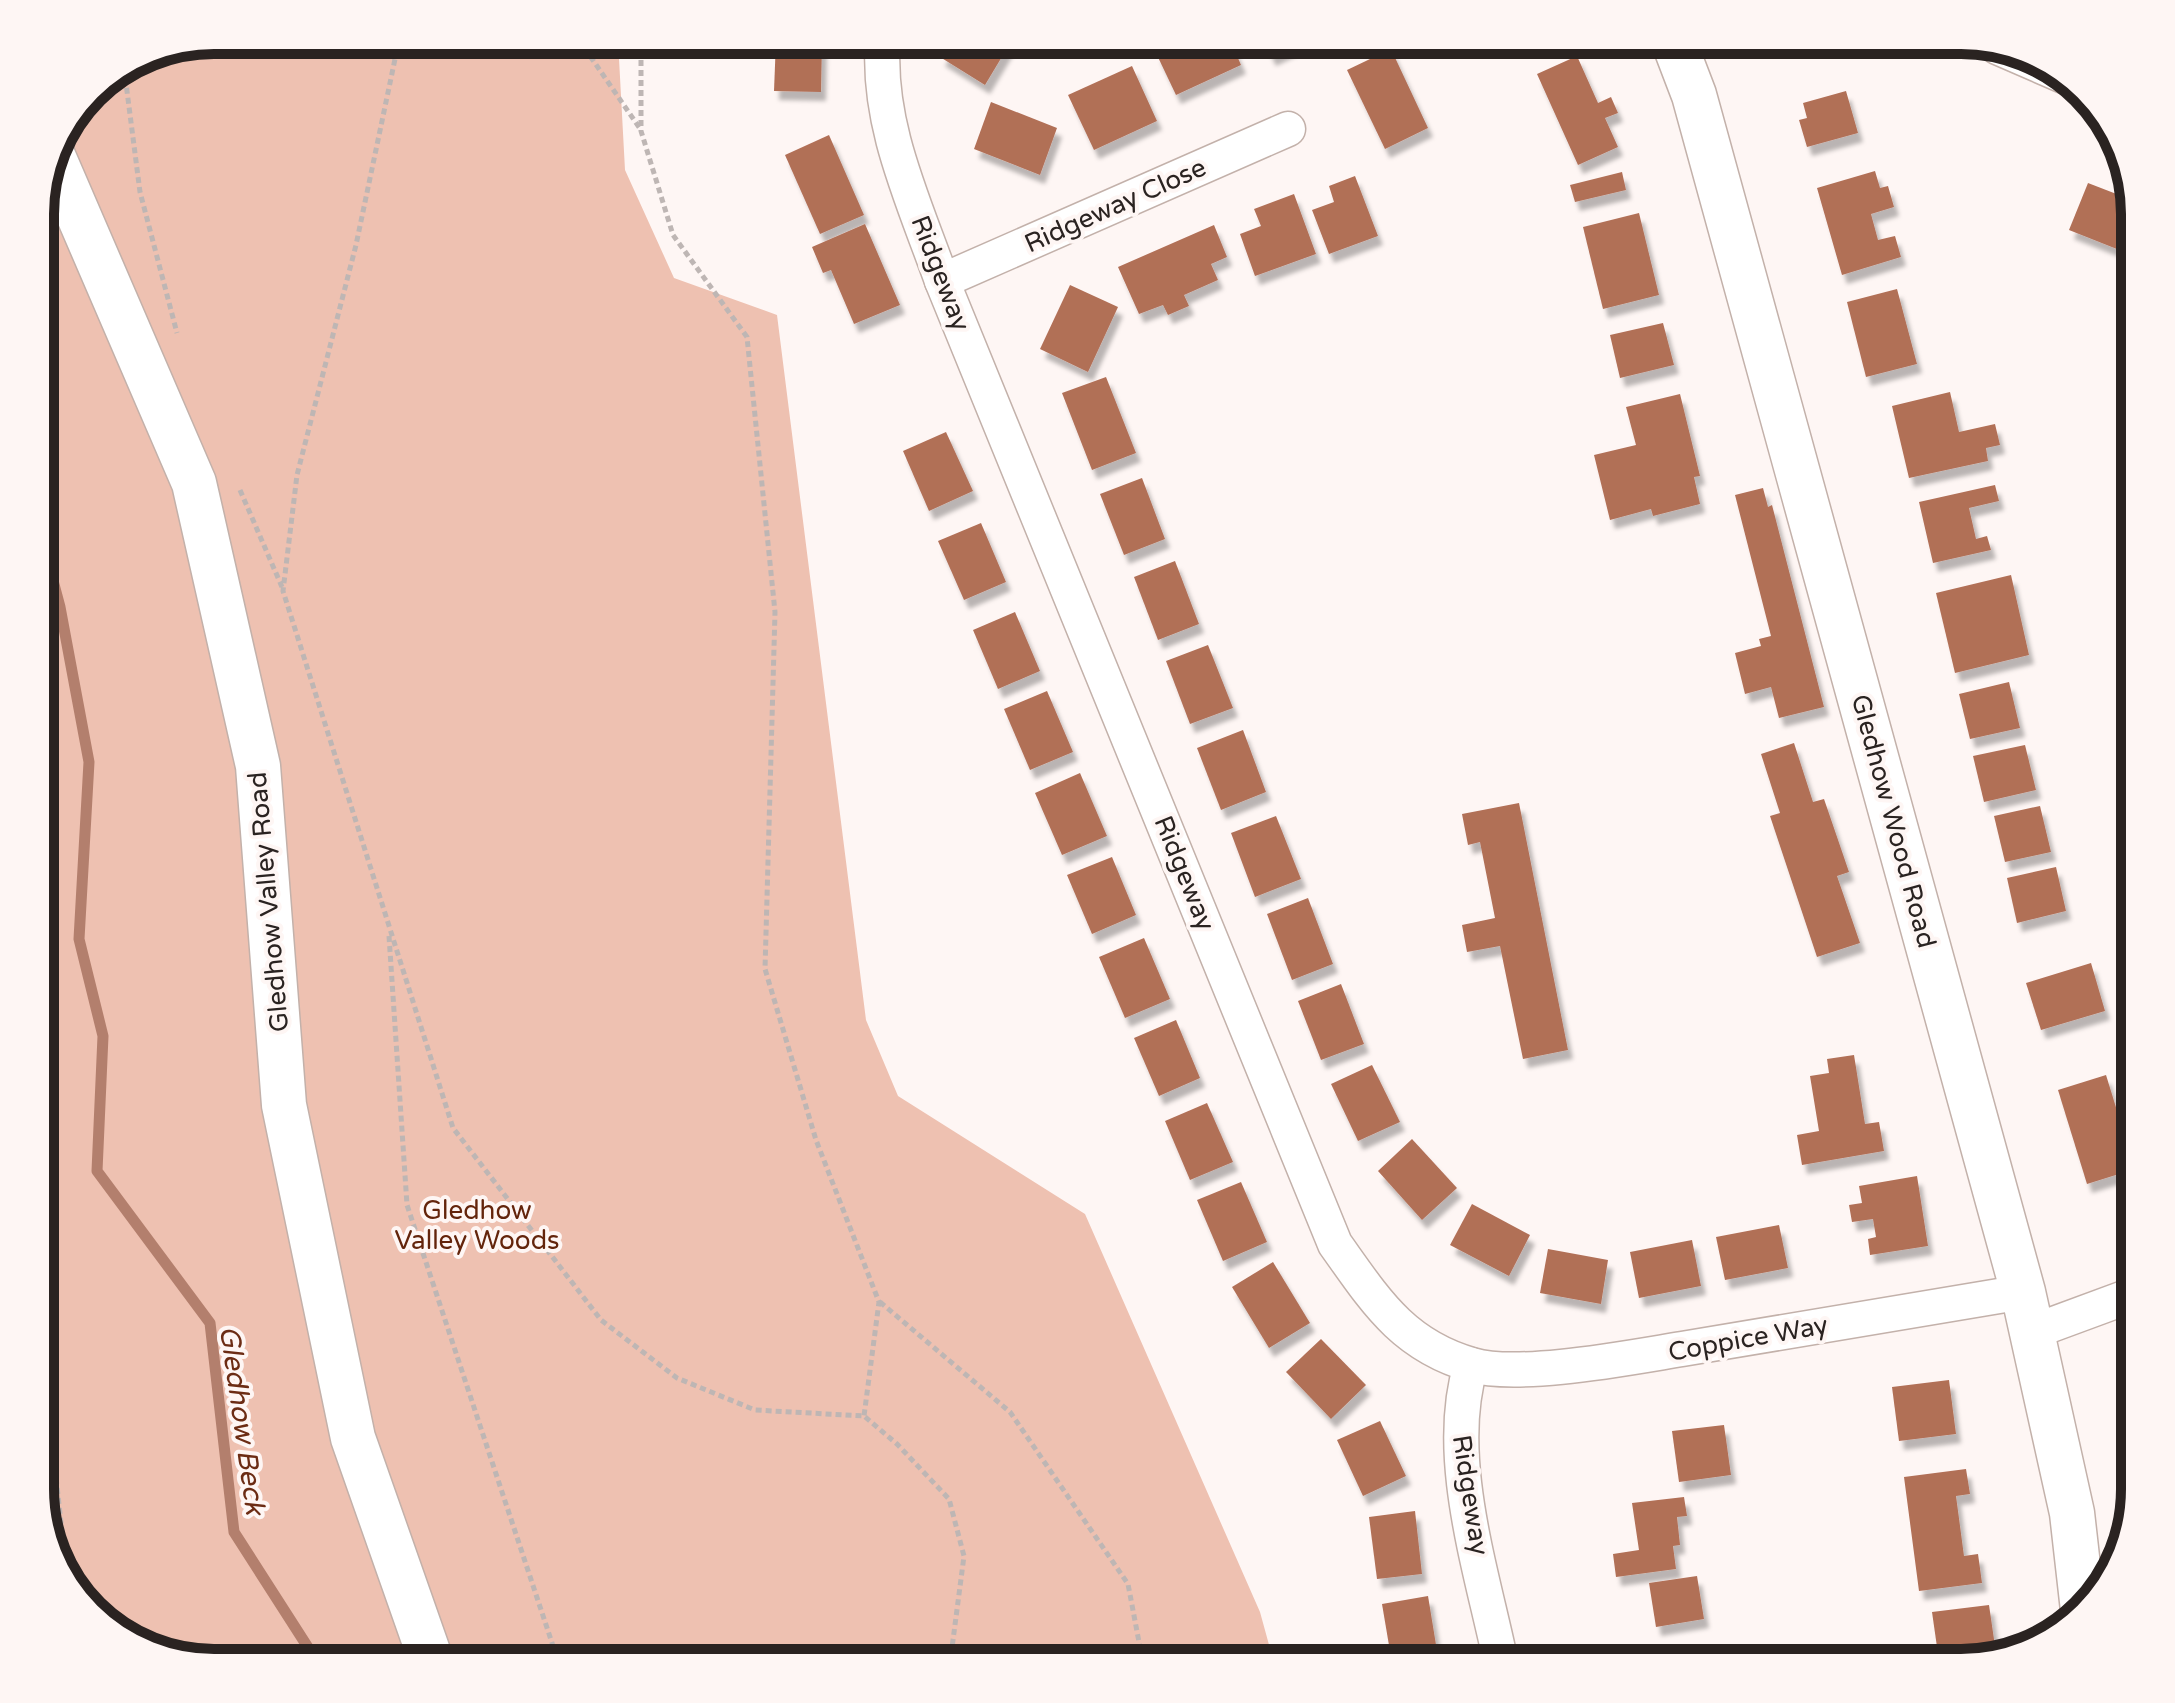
<svg xmlns="http://www.w3.org/2000/svg" width="2175" height="1703" font-family="'Varela Round',sans-serif">
<style>
.green{fill:#eec1b1}
.lines{fill:none;stroke-linecap:round;stroke-linejoin:round}
.stream{stroke:#b37f6d;stroke-width:11}
.building{fill:#b16f57;filter:url(#shadow)}
.street-casing{stroke:#c3b1aa;stroke-width:37}
.secondary-casing{stroke:#c3b1aa;stroke-width:47}
.path{stroke:#beb6b4;stroke-width:5;stroke-dasharray:6 4;stroke-linecap:butt}
.street{stroke:#fff;stroke-width:34}
.secondary{stroke:#fff;stroke-width:44}
.labels{text-anchor:middle;stroke-width:8;stroke-linejoin:round;paint-order:stroke}
.street-label{font-size:26px;fill:#2a2321;stroke:#fef6f4}
.park-label{font-size:26px;fill:#63240b;stroke:#fef6f4}
.water-label{font-size:28px;font-style:italic;fill:#6c2c14;stroke:#fef6f4}
.rim{fill:none;stroke:#2a2321;stroke-width:10}
</style>
<defs>
<filter id="shadow"><feDropShadow dx="5" dy="9" stdDeviation="2" flood-color="#0004"/></filter>
</defs>
<rect width="100%" height="100%" fill="#fef6f4"/>
<polygon class="green" points="213,40 618,40 625,170 674,278 777,315 866,1020 898,1096 1085,1214 1260,1612 1274,1663 213,1663 148,1650 99,1620 58,1567 40,1500 40,202 58,136 99,83 148,53"/>
<g class="lines">
<g class="stream">
<polyline points="40,459 45,429"/>
<polyline points="40,532 60,607 89,762 79,939 103,1036 97,1171 210,1323 234,1532 318,1663"/>
</g>
</g>
<g class="building">
<polygon points="776,40 822,40 821,92 774,91"/>
<polygon points="951,40 1012,40 985,85 940,57"/>
<polygon points="1184,40 1230,40 1241,65 1176,95 1156,53"/>
<polygon points="1263,40 1307,40 1271,57"/>
<polygon points="1391,49 1428,128 1385,149 1347,70"/>
<polygon points="1577,56 1598,103 1611,97 1618,113 1605,118 1618,147 1578,165 1537,74"/>
<polygon points="1132,66 1157,121 1094,150 1068,95"/>
<polygon points="1846,91 1858,133 1807,147 1799,120 1807,118 1803,103"/>
<polygon points="991,102 1057,128 1040,175 974,149"/>
<polygon points="829,135 864,215 820,234 785,155"/>
<polygon points="1875,171 1880,188 1888,186 1894,207 1871,214 1878,240 1895,236 1901,257 1842,275 1817,188"/>
<polygon points="1622,172 1626,190 1575,202 1570,185"/>
<polygon points="1355,176 1378,236 1329,254 1312,210 1334,202 1329,186"/>
<polygon points="2088,183 2132,200 2135,214 2132,255 2069,230"/>
<polygon points="1294,194 1316,254 1255,276 1240,234 1261,226 1254,209"/>
<polygon points="1639,213 1659,295 1603,309 1583,227"/>
<polygon points="865,224 900,305 854,324 831,270 823,273 812,247"/>
<polygon points="1214,225 1227,257 1211,264 1218,280 1184,295 1189,306 1168,315 1163,305 1139,314 1118,267"/>
<polygon points="1070,285 1118,307 1088,372 1040,349"/>
<polygon points="1897,289 1917,364 1866,377 1847,302"/>
<polygon points="1663,323 1674,365 1620,378 1610,335"/>
<polygon points="1106,377 1136,453 1092,470 1062,393"/>
<polygon points="1950,392 1959,432 1995,424 2000,445 1986,448 1988,461 1909,478 1892,406"/>
<polygon points="1680,394 1700,476 1694,477 1700,504 1653,516 1651,509 1610,520 1594,455 1636,445 1626,407"/>
<polygon points="946,432 973,491 929,511 903,451"/>
<polygon points="1142,478 1165,539 1124,555 1100,494"/>
<polygon points="1995,485 1999,501 1969,508 1976,539 1987,536 1991,550 1933,563 1919,502"/>
<polygon points="1763,488 1768,507 1772,505 1824,707 1779,718 1771,687 1745,694 1735,653 1761,646 1759,639 1771,636 1735,495"/>
<polygon points="981,523 1006,582 964,600 938,541"/>
<polygon points="1175,561 1199,624 1158,640 1134,577"/>
<polygon points="2011,575 2029,655 1955,673 1936,593"/>
<polygon points="1015,612 1040,671 998,689 973,630"/>
<polygon points="1208,645 1233,708 1190,724 1166,661"/>
<polygon points="2009,682 2020,728 1970,739 1959,694"/>
<polygon points="1047,691 1073,752 1030,770 1004,709"/>
<polygon points="1243,730 1266,792 1221,810 1197,748"/>
<polygon points="1794,743 1813,802 1824,799 1849,872 1837,876 1860,943 1817,957 1770,816 1780,813 1761,754"/>
<polygon points="2025,745 2036,790 1984,802 1973,756"/>
<polygon points="1080,773 1107,836 1062,855 1035,793"/>
<polygon points="1519,803 1568,1050 1523,1059 1500,946 1467,952 1462,925 1495,918 1480,842 1468,845 1462,814"/>
<polygon points="2040,806 2051,852 2005,862 1994,816"/>
<polygon points="1276,816 1301,879 1255,897 1231,833"/>
<polygon points="1112,857 1136,915 1092,934 1067,875"/>
<polygon points="2056,867 2066,911 2017,923 2007,878"/>
<polygon points="1308,898 1333,964 1292,980 1267,914"/>
<polygon points="1144,938 1170,999 1125,1018 1099,957"/>
<polygon points="2091,963 2105,1011 2041,1030 2026,983"/>
<polygon points="1341,984 1364,1044 1321,1060 1298,1001"/>
<polygon points="1176,1020 1200,1078 1159,1096 1134,1038"/>
<polygon points="1854,1055 1865,1124 1879,1122 1884,1151 1802,1165 1797,1135 1819,1131 1810,1076 1829,1073 1827,1059"/>
<polygon points="1372,1065 1400,1122 1358,1141 1331,1084"/>
<polygon points="2106,1075 2135,1169 2087,1184 2058,1090"/>
<polygon points="1207,1103 1233,1162 1190,1180 1165,1121"/>
<polygon points="1412,1139 1457,1188 1422,1220 1378,1171"/>
<polygon points="1917,1176 1928,1246 1870,1255 1868,1239 1876,1237 1873,1219 1852,1222 1849,1205 1862,1203 1859,1186"/>
<polygon points="1241,1182 1267,1242 1223,1261 1197,1200"/>
<polygon points="1472,1204 1530,1235 1509,1276 1450,1245"/>
<polygon points="1779,1225 1788,1268 1725,1280 1716,1237"/>
<polygon points="1692,1240 1701,1286 1639,1298 1630,1252"/>
<polygon points="1548,1249 1608,1260 1601,1304 1540,1293"/>
<polygon points="1273,1262 1310,1323 1269,1348 1232,1287"/>
<polygon points="1321,1339 1366,1385 1331,1419 1286,1372"/>
<polygon points="1949,1380 1956,1434 1899,1441 1892,1387"/>
<polygon points="1380,1421 1406,1476 1363,1496 1337,1440"/>
<polygon points="1724,1425 1731,1475 1679,1482 1672,1431"/>
<polygon points="1966,1469 1970,1494 1956,1496 1964,1556 1978,1554 1982,1583 1919,1591 1904,1477"/>
<polygon points="1684,1497 1687,1516 1677,1517 1680,1545 1673,1546 1676,1569 1616,1577 1613,1554 1639,1550 1632,1503"/>
<polygon points="1415,1511 1422,1574 1377,1579 1369,1517"/>
<polygon points="1697,1576 1704,1619 1656,1627 1649,1583"/>
<polygon points="1428,1596 1439,1663 1392,1663 1382,1604"/>
<polygon points="1989,1605 1996,1653 1939,1661 1932,1612"/>
</g>
<g class="lines">
<g class="street-casing">
<g id="street">
<path d="M 883,40 C 876,124 915,204 942,281 L 1335,1244 C 1375,1300 1402,1345 1472,1365 C 1519,1379 1632,1357 1682,1349 C 1796,1329 1910,1310 2023,1292"/>
<polyline points="1997,47 2066,77"/>
<polyline points="942,281 1288,129"/>
<polyline points="2032,1332 2135,1294"/>
<path d="M 1471,1365 C 1443,1456 1482,1571 1501,1663"/>
</g>
</g>
<g class="secondary-casing">
<g id="secondary">
<polyline points="1673,40 1694,95 2023,1292 2072,1513 2083,1610"/>
<polyline points="53,156 194,483 258,766 284,1105 353,1438 432,1663"/>
</g>
</g>
<g class="path">
<polyline points="399,40 356,245 297,475 283,591 453,1128 601,1320 677,1378 755,1410 864,1416 897,1444 949,1499 964,1556 950,1663"/>
<polyline points="579,40 641,130"/>
<polyline points="641,40 641,131 673,235 747,337 775,612 765,969 816,1140 879,1302 864,1416"/>
<polyline points="124,68 140,192 177,333"/>
<polyline points="240,490 282,587"/>
<polyline points="389,936 407,1205 555,1652 566,1663"/>
<polyline points="880,1302 1010,1412 1128,1584 1143,1663"/>
<polyline points="40,1329 67,1578"/>
</g>
<use href="#street" class="street"/>
<use href="#secondary" class="secondary"/>
</g>
<g class="labels">
<g class="street-label">
<text transform="translate(1115 205) rotate(-24)" y="9">Ridgeway Close</text>
<text transform="translate(941 273) rotate(69)" y="9">Ridgeway</text>
<text transform="translate(1894 821) rotate(75)" y="9">Gledhow Wood Road</text>
<text transform="translate(1185 873) rotate(68)" y="9">Ridgeway</text>
<text transform="translate(268 902) rotate(-95)" y="9">Gledhow Valley Road</text>
<text transform="translate(1748 1338) rotate(-10)" y="9">Coppice Way</text>
<text transform="translate(1471 1495) rotate(81)" y="9">Ridgeway</text>
</g>
<g class="park-label">
<text x="477" y="1219">Gledhow<tspan x="477" dy="30">Valley Woods</tspan></text>
</g>
<g class="water-label">
<text transform="translate(243 1420) rotate(82)" y="10">Gledhow Beck</text>
</g>
</g>
<path d="M0 0H2175V1703H0ZM214 54H1961A160 160 0 0 1 2121 214V1489A160 160 0 0 1 1961 1649H214A160 160 0 0 1 54 1489V214A160 160 0 0 1 214 54Z" fill="#fef6f4" fill-rule="evenodd"/>
<path class="rim" d="M214 54H1961A160 160 0 0 1 2121 214V1489A160 160 0 0 1 1961 1649H214A160 160 0 0 1 54 1489V214A160 160 0 0 1 214 54Z"/>
</svg>
